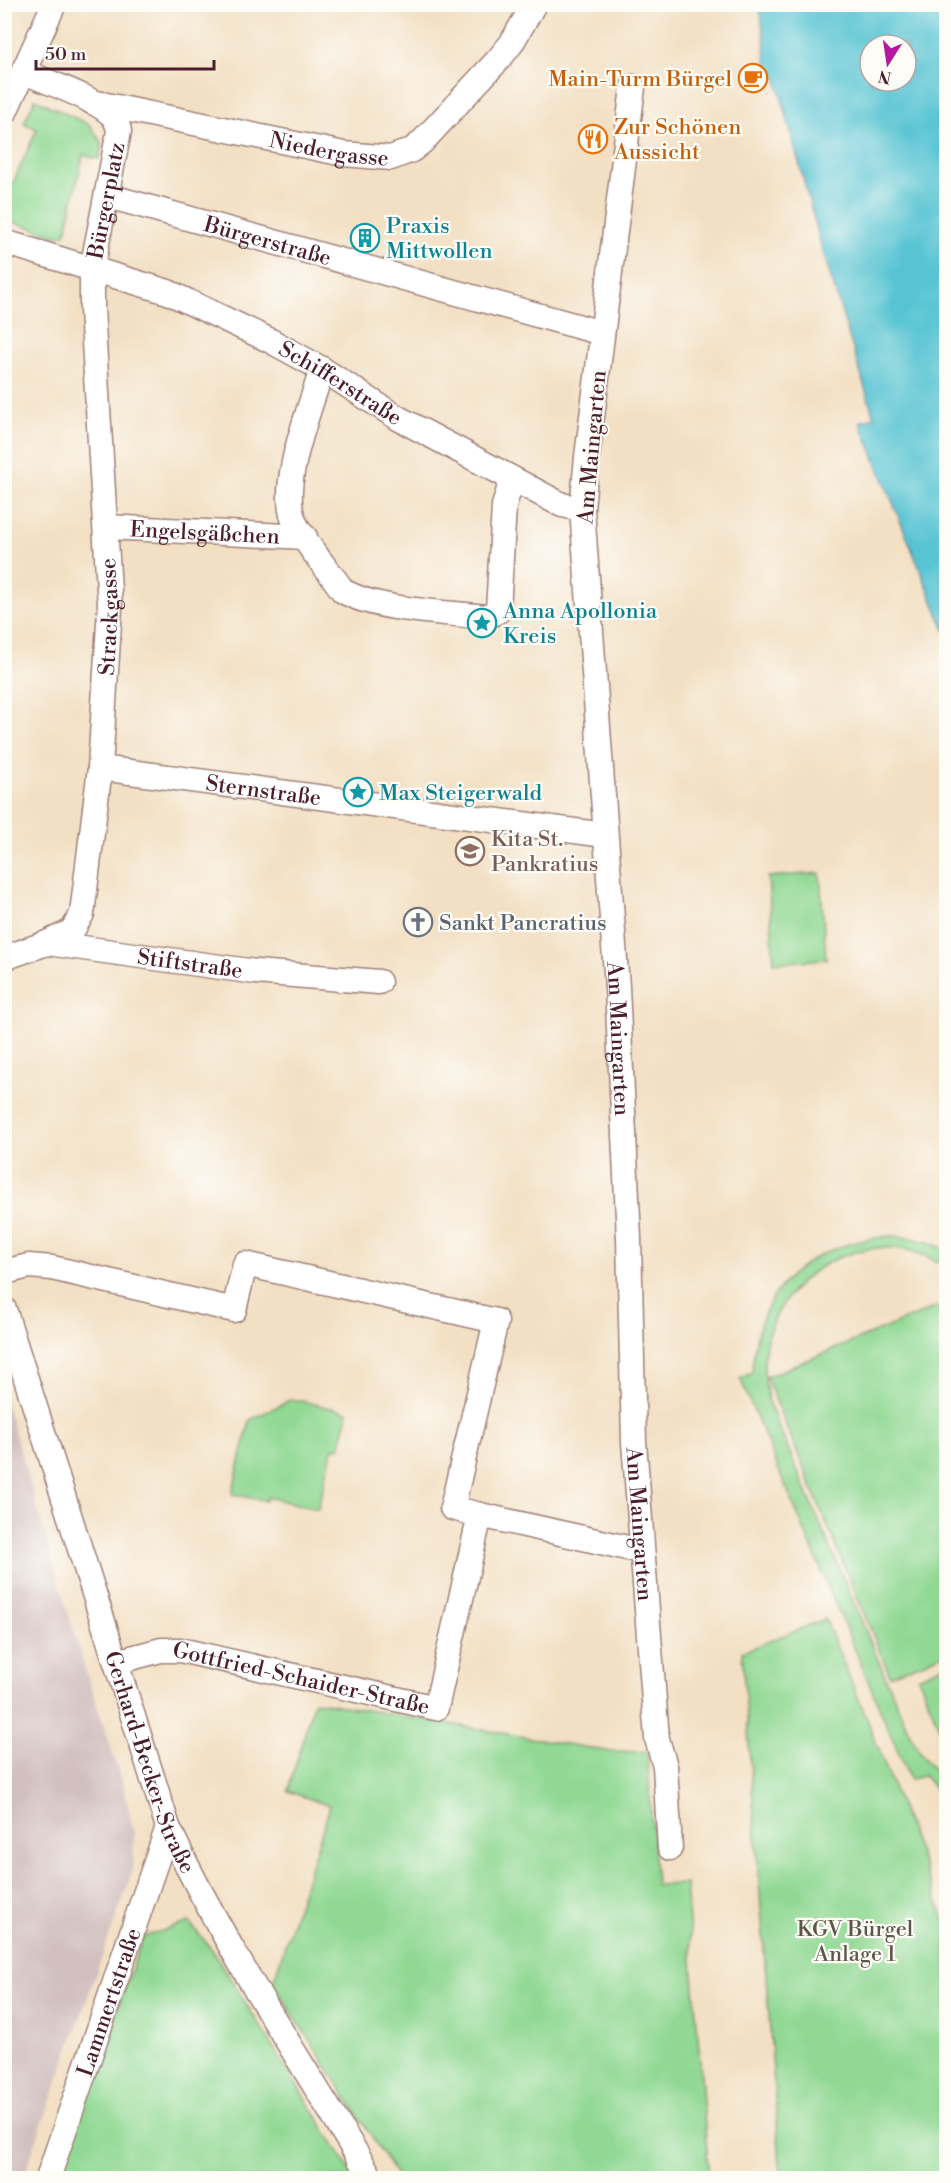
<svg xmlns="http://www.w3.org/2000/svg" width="951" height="2183" font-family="'Libre Bodoni',serif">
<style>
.industrial{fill:#d2bfc0}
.green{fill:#90d893;stroke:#6d7c5f;stroke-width:1.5}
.water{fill:#59c4d3;stroke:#52727f;stroke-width:1.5;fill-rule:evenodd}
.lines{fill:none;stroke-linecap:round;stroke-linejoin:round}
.street-casing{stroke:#9e8078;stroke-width:27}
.street{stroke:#fff;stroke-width:24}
.labels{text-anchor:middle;stroke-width:4.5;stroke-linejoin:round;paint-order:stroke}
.food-label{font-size:22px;fill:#c56008;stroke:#fdfcf7;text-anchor:end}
.street-label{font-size:22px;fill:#4a1f2b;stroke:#fdfcf7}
.culture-label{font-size:22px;fill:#0d838f;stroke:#fdfcf7;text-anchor:start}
.education-label{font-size:22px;fill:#785e54;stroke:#fdfcf7;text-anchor:start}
.worship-label{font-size:22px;fill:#5b616d;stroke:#fdfcf7;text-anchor:start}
.park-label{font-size:22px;fill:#5f564a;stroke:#fdfcf7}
</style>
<rect width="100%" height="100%" fill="#fdfcf7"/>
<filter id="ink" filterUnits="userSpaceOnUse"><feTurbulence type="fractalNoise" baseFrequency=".0167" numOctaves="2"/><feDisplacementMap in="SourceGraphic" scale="12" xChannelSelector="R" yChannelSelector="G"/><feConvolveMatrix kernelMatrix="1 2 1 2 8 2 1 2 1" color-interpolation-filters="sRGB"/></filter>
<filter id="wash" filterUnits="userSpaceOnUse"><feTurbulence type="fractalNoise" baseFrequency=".008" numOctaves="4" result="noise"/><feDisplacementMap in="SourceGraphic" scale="24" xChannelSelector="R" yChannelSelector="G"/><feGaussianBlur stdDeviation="1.35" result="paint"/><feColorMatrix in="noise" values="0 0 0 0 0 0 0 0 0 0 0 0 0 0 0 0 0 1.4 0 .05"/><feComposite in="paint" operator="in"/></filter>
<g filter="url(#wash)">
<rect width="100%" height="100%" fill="#f3e0c4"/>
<polygon class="industrial" points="4,1397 80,1653 124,1789 134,1833 133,1870 23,2178 4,2178"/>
<g class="green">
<polygon points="35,99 90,125 102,144 99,159 83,155 66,232 63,235 55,235 5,220 5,201 37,129 24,123"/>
<polygon points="820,873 826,959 774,963 768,877"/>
<path d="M 889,1236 C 909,1237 929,1240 946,1250 L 946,1266 C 930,1258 913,1250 895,1248 C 835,1244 779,1285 766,1344 C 762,1364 765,1384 769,1404 L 905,1723 C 915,1746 926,1765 946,1781 L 946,1797 L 934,1788 L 923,1775 L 910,1780 L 740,1378 L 752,1373 C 755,1287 808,1245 889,1236 Z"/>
<polygon points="946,1303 946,1653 890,1676 766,1377"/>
<polygon points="292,1399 348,1412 340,1448 333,1447 318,1509 267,1497 266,1501 232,1494 250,1420"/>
<polygon points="825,1619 867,1719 946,1924 946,2178 781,2178 742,1652"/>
<polygon points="946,1665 946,1744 918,1677"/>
<polygon points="314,1701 607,1751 647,1752 656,1885 686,1884 709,2178 398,2178 273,1983 330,1806 288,1791"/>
<polygon points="189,1922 213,1951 355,2178 57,2178 143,1937"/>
</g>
<path class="water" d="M 759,5 L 946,5 L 946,633 L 860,422 L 874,417 L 821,245 L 774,69 L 767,71 L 764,36 ZM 870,45 L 906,45 L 906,81 L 870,81 Z"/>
</g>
<g filter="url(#ink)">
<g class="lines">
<g class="street-casing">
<g id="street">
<path id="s1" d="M 633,87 L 587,457 L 582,509 L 617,987 L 629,1239 L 634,1442 L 657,1739 L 665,1766 L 670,1848"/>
<path id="s2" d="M 92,102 L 344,154 L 391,158 L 412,150 L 422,142 L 497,61 L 511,44 L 534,4"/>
<polyline points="4,114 54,4"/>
<path id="s3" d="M 108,196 L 602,333"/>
<path id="s4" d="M 4,242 L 92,269 L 119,131 C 118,125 116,119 111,114 C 92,97 49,83 25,72"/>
<path d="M 322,369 C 311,407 277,487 295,523 C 307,547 328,569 343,591 C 377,611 446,612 486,617 L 498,611 L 504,506 L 512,479"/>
<path id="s5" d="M 106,527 L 305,537"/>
<path id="s6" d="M 100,768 L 605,835"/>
<path id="s7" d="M 47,943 L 72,931 L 82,914 L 100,768 L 110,607 L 92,309 L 92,269 L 168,292 L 271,341 L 322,369 L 398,418 L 562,505 L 582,509"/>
<path id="s8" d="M 4,958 L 47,943 L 256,972 L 379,982"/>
<polyline points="4,1272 29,1266 52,1268 234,1310 245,1264 496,1321 452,1508 480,1515"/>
<path id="s9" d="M 4,1309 L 168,1827 C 226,1950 302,2062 371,2178"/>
<path id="s10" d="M 116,1662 L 161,1650 L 180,1650 L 436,1708 L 480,1515 L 641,1551"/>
<path id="s11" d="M 48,2178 L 168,1827"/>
</g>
</g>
<use href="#street" class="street"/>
</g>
</g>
<defs>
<g id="cafe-ring" transform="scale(1.5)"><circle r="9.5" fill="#fdfcf7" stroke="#e8710a" stroke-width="1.5"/><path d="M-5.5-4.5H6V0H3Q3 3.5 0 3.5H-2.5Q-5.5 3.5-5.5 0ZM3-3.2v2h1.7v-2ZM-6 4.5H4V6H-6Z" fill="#e8710a"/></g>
<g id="restaurant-ring" transform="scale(1.5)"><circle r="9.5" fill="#fdfcf7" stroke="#e8710a" stroke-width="1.5"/><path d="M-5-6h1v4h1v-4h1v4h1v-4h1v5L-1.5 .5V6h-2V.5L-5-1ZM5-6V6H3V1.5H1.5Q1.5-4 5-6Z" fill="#e8710a"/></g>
<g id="building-ring" transform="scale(1.5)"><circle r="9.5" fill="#fdfcf7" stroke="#0f9aa8" stroke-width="1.5"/><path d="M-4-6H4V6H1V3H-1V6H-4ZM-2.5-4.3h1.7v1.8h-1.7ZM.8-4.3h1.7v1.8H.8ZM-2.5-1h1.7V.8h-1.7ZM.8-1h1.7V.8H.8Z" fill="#0f9aa8"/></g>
<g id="sight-ring" transform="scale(1.5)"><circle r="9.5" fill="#fdfcf7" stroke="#0f9aa8" stroke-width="1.5"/><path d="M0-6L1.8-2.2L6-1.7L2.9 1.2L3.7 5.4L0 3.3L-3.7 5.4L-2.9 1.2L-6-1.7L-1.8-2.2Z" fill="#0f9aa8"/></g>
<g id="school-ring" transform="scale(1.5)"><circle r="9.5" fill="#fdfcf7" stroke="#8d6e63" stroke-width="1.5"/><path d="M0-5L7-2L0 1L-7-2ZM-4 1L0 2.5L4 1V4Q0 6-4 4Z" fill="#8d6e63"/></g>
<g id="church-ring" transform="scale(1.5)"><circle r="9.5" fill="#fdfcf7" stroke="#6b7280" stroke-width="1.5"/><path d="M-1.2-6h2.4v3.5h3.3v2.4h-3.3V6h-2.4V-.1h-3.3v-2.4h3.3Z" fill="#6b7280"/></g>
</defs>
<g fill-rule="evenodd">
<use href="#cafe-ring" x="753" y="78"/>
<use href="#restaurant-ring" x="593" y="139"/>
<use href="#building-ring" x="365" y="238"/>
<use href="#sight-ring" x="482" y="623"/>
<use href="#sight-ring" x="358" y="792"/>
<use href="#school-ring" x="470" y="851"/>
<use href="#church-ring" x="418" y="922"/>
</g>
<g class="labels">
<g class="food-label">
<text x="732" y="86">Main-Turm Bürgel</text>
<text x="614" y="134" text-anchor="start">Zur Schönen<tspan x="614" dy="25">Aussicht</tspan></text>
</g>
<g class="street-label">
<text dy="8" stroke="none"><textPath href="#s2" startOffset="242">Niedergasse</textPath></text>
<text dy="8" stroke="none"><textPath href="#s4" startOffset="162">Bürgerplatz</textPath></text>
<text dy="8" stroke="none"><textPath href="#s3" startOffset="166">Bürgerstraße</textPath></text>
<text dy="8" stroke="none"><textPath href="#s7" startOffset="969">Schifferstraße</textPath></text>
<text transform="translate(591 447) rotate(-85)" y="8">Am Maingarten</text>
<text dy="8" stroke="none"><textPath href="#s5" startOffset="99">Engelsgäßchen</textPath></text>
<text dy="8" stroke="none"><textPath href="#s7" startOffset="346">Strackgasse</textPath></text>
<text dy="8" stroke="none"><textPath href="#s6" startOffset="165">Sternstraße</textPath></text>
<text dy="8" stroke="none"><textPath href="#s8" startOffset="190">Stiftstraße</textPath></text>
<text dy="8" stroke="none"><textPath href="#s1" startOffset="956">Am Maingarten</textPath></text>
<text dy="8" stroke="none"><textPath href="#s1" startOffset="1442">Am Maingarten</textPath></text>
<text dy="8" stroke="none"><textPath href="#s10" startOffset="190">Gottfried-Schaider-Straße</textPath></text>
<text dy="8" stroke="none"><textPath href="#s9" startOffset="476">Gerhard-Becker-Straße</textPath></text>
<text dy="8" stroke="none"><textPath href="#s11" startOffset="186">Lammertstraße</textPath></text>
</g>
<g class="culture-label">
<text x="386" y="233">Praxis<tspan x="386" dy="25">Mittwollen</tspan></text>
<text x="503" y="618">Anna Apollonia<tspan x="503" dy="25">Kreis</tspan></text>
<text x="379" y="800">Max Steigerwald</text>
</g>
<g class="education-label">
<text x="491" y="846">Kita St.<tspan x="491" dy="25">Pankratius</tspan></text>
</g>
<g class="worship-label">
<text x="439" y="930">Sankt Pancratius</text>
</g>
<g class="park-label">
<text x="855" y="1936">KGV Bürgel<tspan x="855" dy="25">Anlage 1</tspan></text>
</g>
</g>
<rect width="951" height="2183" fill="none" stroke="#fdfcf7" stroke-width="24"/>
<g transform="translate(888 63) rotate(192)"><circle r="28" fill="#fdfcf7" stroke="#b5a4a5" stroke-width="1.5"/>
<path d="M0-4.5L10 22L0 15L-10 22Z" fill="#b5179e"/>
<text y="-9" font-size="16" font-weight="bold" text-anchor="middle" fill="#4a1f2b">N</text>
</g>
<path d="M36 60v9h178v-9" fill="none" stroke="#4a1f2b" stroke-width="3"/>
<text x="45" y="60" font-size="18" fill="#4a1f2b" stroke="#fdfcf7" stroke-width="4.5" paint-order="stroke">50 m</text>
</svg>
